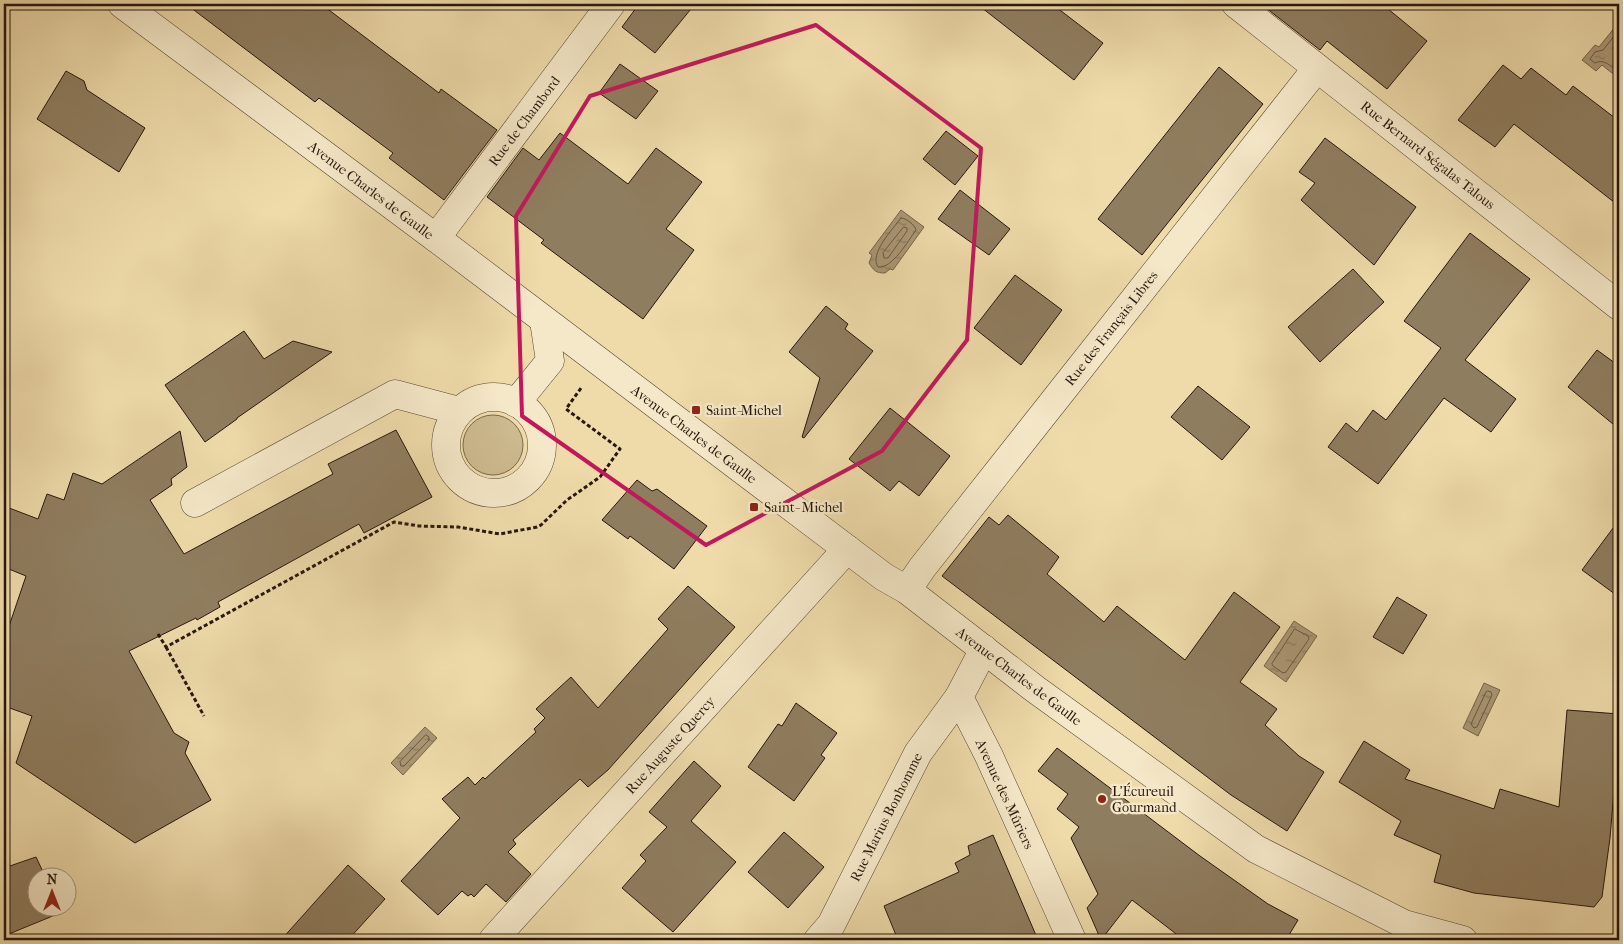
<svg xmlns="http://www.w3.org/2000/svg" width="1623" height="944" font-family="'IM FELL French Canon',serif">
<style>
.green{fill:#cdba8f;stroke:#7a684e}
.water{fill:url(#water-ripples);stroke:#76644b}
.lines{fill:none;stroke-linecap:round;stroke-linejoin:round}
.shore{stroke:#695841;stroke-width:1}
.building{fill:#8f7d5f;stroke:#27170d}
.minor-casing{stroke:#594834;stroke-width:29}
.path{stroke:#27170d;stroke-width:3;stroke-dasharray:4 2.5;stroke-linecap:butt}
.minor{stroke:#f5e8c8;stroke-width:28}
.marked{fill:none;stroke:#c2185b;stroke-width:4;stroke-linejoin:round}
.poi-dot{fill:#8f2418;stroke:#f5e8c8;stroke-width:2}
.labels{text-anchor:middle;stroke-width:4.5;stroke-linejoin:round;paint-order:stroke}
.street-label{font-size:14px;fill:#27170d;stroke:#f5e8c8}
.poi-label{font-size:14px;fill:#27170d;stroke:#f5e8c8;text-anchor:start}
</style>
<defs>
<pattern id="water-ripples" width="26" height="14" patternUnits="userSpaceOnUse" patternTransform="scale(1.25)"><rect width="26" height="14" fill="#ab9875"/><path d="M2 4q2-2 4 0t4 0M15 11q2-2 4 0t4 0" fill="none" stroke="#8b7b5e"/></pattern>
</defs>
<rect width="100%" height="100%" fill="#efdbaa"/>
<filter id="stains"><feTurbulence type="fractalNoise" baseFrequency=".004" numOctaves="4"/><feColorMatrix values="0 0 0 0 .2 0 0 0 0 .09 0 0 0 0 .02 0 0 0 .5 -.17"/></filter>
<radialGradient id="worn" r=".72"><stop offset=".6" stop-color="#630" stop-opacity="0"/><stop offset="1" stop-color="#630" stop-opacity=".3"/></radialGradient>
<circle class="green" cx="493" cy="445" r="30"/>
<g class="water">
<polygon points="1619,22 1619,74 1617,77 1602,65 1596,71 1582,60 1595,45 1599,47"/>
<path d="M 901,210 L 924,227 L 893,270 L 890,269 L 885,273 C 876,273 874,271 869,263 L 872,255 L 869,253 Z"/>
<polygon points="1294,621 1317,636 1286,682 1264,666"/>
<polygon points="1484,683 1500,690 1478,736 1463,728"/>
<polygon points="425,727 437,738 403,775 391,763"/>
</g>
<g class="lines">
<g class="shore">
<path d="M 1619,30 L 1603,50 L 1595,52 L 1590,59 L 1595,63 C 1605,58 1610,67 1619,72"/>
<path d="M 901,218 C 906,218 915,225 916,230 C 908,241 892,269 878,267 C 869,254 892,230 901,218 Z"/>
<polygon points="904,227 907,228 907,231 888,258 884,258 883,253"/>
<polygon points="1295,629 1308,636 1309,639 1286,672 1283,673 1273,666 1272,664"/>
<polygon points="1488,691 1491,692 1492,695 1477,727 1474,728 1471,724 1486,692"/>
<polygon points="426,735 429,737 429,740 404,766 401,766 400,762"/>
</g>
</g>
<g class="building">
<polygon points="186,4 299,4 316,10 321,4 439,93 441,89 497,130 444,200 389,158 393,153 319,98 315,102"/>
<polygon points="639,4 695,4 655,53 622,27"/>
<polygon points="977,4 1052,4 1103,43 1074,80"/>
<polygon points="1261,4 1382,4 1427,41 1387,89 1327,41 1320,50"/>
<polygon points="620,64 658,91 636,119 599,93"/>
<polygon points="1503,65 1521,79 1531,68 1566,95 1573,86 1619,121 1619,206 1514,124 1495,147 1458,120"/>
<polygon points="1219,67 1263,104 1142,255 1098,219"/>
<polygon points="66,71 84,81 87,90 145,128 119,172 37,119"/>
<polygon points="946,131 978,156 955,185 923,159"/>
<polygon points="560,133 628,184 656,148 702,182 666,229 694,250 643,319 541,243 544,240 487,197 523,148 539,160"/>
<polygon points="1325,138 1416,207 1374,265 1301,200 1315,183 1299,172"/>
<polygon points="960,190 1010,229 989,255 938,219"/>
<polygon points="1470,233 1530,279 1465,360 1516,399 1491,432 1444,398 1378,484 1328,447 1346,423 1357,432 1373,410 1386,420 1441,348 1404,321"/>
<polygon points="1353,269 1384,302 1320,362 1288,327"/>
<polygon points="1015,275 1062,310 1021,365 974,328"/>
<polygon points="826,306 848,324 845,329 873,351 804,438 802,437 820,378 789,352"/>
<polygon points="244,331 264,359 293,341 332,352 237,418 237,419 205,442 165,385"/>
<polygon points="1597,350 1619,366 1619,429 1568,387"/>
<polygon points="1198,386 1250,427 1222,460 1171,417"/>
<polygon points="890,408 950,456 919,496 899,481 890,491 849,459"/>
<polygon points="396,430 432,497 364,533 359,524 218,602 220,607 197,620 196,618 129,651 174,733 189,742 185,753 211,800 135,843 16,763 32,716 4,706 4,641 26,576 4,567 4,506 38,519 47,494 64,500 73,473 102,484 180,431 187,467 171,479 172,485 150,500 184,554 333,474 328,464"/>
<polygon points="637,480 652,491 657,489 707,526 674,569 630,536 628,539 602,520"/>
<polygon points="1008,515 1059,557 1047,574 1104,622 1117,606 1185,660 1234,592 1280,627 1240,682 1277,709 1265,725 1299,756 1324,772 1287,831 1231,795 942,576 989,517 999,525"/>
<polygon points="1619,520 1619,597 1582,570"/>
<polygon points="688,586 735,627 608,770 588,787 580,779 513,840 516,844 508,852 531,874 506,902 486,884 474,897 471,894 468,896 462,891 438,915 401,881 460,818 442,799 468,777 475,785 483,777 485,779 536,732 534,729 545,718 536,709 571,677 598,708 668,629 658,619"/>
<polygon points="1397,597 1427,615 1403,654 1373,637"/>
<polygon points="796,703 837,733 821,755 825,758 794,801 748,767 778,724 782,726"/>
<polygon points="1567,710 1619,714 1619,732 1610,838 1602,897 1594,907 1474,893 1434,882 1441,855 1394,835 1401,821 1339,782 1364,741 1410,770 1405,779 1494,809 1500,789 1559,807"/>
<polygon points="1057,748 1200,856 1268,904 1298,920 1286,940 1184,940 1132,900 1101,940 1087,908 1098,894 1071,838 1079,827 1057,809 1068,794 1038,771"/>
<polygon points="694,761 721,786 691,821 736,862 673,932 622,888 646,861 640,855 667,827 649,812"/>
<polygon points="784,832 824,867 788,908 748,872"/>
<polygon points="993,835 1038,940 898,940 884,906 959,872 955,863 970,855 968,846"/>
<polygon points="36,857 45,876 38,876 38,906 57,906 60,913 4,936 4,868"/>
<polygon points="348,865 385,899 348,940 281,940"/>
</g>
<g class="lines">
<g class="minor-casing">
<g id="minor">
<polyline points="122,4 436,238 884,577 907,590 1035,689 1256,849 1404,924 1463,940"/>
<polyline points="1236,4 1619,306"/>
<polyline points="436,238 611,4"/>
<circle cx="494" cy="445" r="48"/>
<polyline points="516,403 550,361 544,321"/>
<polyline points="195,503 395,394 459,411"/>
<polyline points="907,590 922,568 1317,68"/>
<polyline points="984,649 959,697 989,756 1072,940"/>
<polyline points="493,940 847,549"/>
<polyline points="818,940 831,925 918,753 959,697"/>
</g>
</g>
<g class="path">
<polyline points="158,634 166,647 394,522 419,526 458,527 500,534 537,527 541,525 567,500 600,477 620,449 566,409 581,388"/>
<polyline points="166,647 204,716"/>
</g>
<use href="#minor" class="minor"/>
</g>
<path class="marked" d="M 816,25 L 981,148 L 967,340 L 882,451 L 706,545 L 522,416 L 516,216 L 590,96 Z"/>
<g class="poi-dot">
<rect x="691" y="405" width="10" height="10" rx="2.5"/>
<rect x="749" y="502" width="10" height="10" rx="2.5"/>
<circle cx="1102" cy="799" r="5"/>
</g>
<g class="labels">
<g class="street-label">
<text transform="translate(524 121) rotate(-53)" y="5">Rue de Chambord</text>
<text transform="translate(1428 155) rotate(38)" y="5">Rue Bernard Ségalas Talous</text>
<text transform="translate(371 190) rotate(37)" y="5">Avenue Charles de Gaulle</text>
<text transform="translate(1111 328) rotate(-52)" y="5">Rue des Français Libres</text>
<text transform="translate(694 434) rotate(37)" y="5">Avenue Charles de Gaulle</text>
<text transform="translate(1019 676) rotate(37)" y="5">Avenue Charles de Gaulle</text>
<text transform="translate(670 745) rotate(-48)" y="5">Rue Auguste Quercy</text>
<text transform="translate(1005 794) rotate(65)" y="5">Avenue des Mûriers</text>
<text transform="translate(886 817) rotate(-63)" y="5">Rue Marius Bonhomme</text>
</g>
<g class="poi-label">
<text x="706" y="415">Saint-Michel</text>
<text x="764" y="512">Saint- Michel</text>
<text x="1112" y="796">L'Écureuil<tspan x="1112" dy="16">Gourmand</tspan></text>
</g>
</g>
<rect width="1623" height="944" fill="none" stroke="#efdbaa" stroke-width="20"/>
<rect x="5" y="5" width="1613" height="934" fill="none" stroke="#27170d" stroke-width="2.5"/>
<rect x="10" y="10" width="1603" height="924" fill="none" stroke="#27170d"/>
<g transform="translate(52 892)"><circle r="24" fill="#f5e8c8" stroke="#a3947d"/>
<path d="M0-4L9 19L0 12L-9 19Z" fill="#8f2418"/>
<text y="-8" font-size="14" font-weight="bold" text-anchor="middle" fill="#27170d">N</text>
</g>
<rect width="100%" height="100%" filter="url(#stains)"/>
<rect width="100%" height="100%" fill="url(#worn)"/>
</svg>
